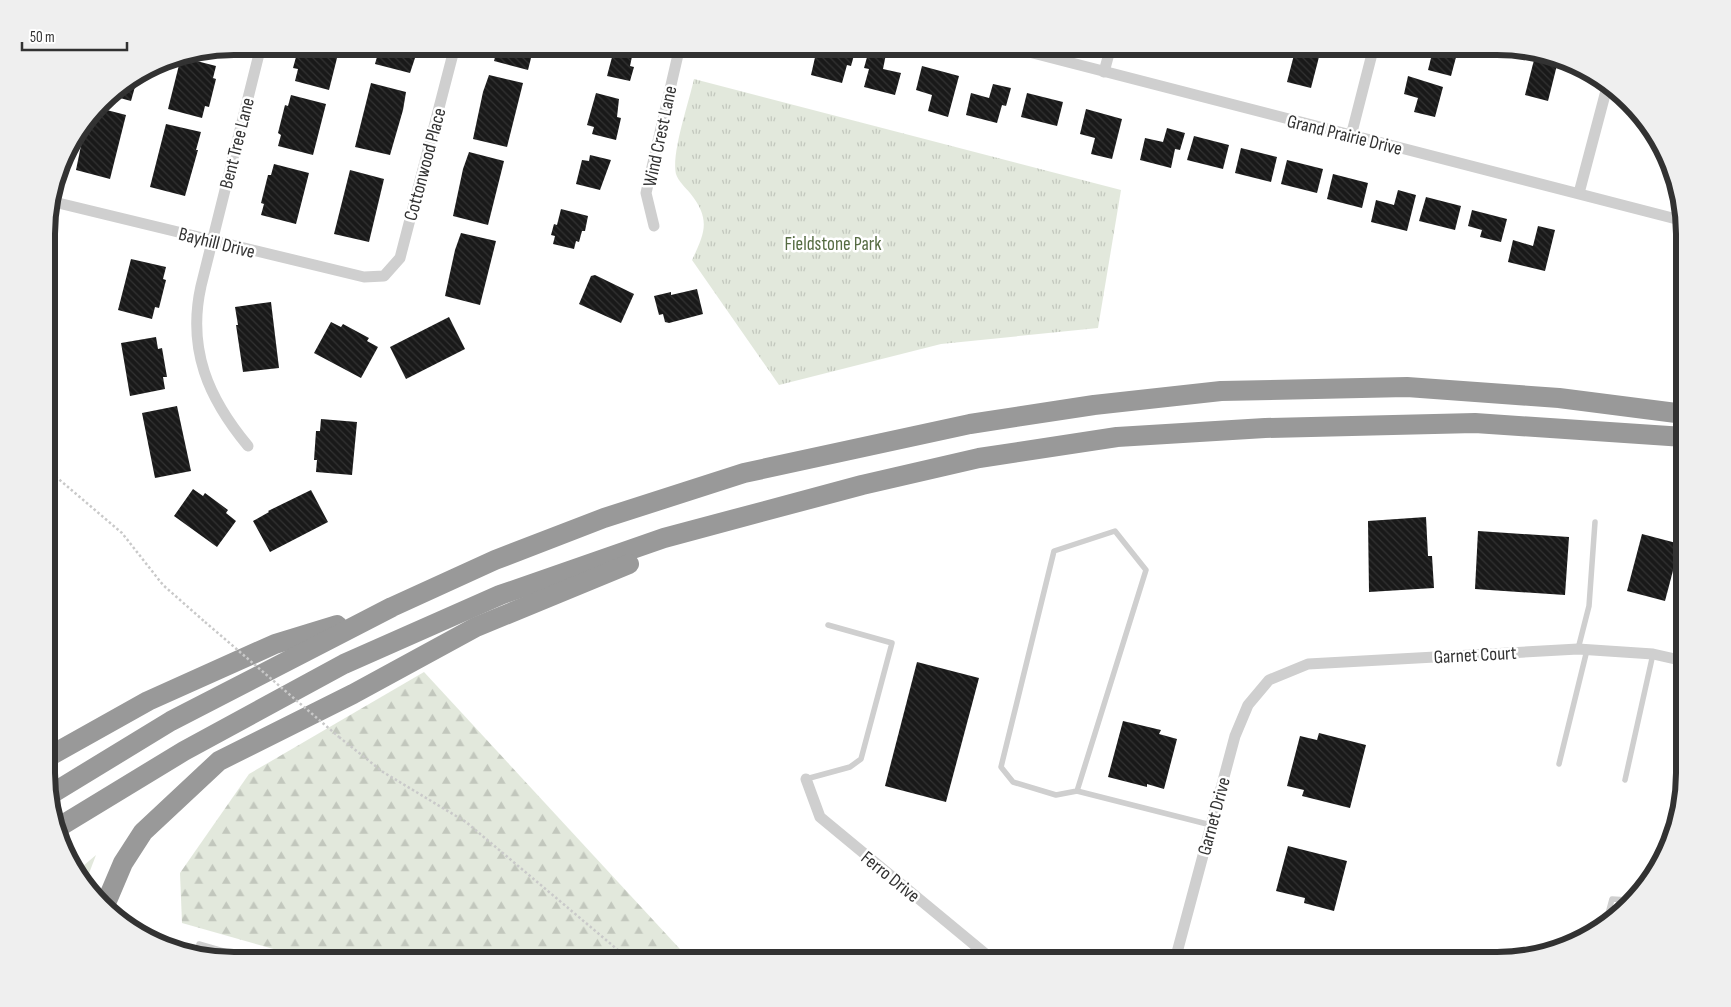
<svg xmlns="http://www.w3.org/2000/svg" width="1731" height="1007" font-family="'Sofia Sans Condensed',sans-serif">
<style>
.grass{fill:#e2e8dc}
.forest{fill:url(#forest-firs)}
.park{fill:url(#park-tufts)}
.building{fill:url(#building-back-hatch)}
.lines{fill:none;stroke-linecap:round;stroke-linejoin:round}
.path{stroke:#c9c9c9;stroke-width:2.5;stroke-dasharray:2.5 2.5;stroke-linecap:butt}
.service{stroke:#cfcfcf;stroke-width:5.5}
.minor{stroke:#cfcfcf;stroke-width:11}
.motorway{stroke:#999;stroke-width:20}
.path-bridge{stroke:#c9c9c9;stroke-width:2.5;stroke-dasharray:2.5 2.5;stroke-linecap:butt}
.labels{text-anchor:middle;stroke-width:5;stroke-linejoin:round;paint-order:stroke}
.street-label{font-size:19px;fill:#323232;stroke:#fff}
.park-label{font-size:19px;fill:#556b42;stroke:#fff}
.rim{fill:none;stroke:#323232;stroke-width:6}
</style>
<defs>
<pattern id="forest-firs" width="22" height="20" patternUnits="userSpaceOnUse" patternTransform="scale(1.25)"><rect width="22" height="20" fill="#e2e8dc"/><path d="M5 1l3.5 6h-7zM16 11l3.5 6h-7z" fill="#c2c7bd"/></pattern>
<pattern id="park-tufts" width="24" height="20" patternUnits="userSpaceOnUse" patternTransform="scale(1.25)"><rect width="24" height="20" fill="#e2e8dc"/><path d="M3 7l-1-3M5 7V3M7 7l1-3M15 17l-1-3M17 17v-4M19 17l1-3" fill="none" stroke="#c2c7bd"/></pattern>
<pattern id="building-back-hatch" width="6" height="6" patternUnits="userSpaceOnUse" patternTransform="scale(1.25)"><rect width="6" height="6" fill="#191919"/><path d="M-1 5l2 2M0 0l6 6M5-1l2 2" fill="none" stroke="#323232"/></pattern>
</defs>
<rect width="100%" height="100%" fill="#fff"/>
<polygon class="grass" points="96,855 85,884 76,872"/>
<polygon class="forest" points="424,672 691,961 316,961 182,923 180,873 249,774"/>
<path class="park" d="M 694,79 L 1121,190 L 1098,328 L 941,344 L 779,385 L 692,260 C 705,233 711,219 690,193 C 686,188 678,181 676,174 C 671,154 689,102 694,79 Z"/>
<g class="building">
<polygon points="299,46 340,46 329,90 295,81 298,69 293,68"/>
<polygon points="380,46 419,46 410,73 375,64"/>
<polygon points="493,46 534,46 528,70 494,61 497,49 493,48"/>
<polygon points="615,46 634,47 630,66 634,67 630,81 607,76"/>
<polygon points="757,46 798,46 795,57"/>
<polygon points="838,46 856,48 851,66 847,65 842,83 811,75 816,53 835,58"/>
<polygon points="1169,46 1189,46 1188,53 1168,48"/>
<polygon points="1434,46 1459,46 1451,76 1428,70"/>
<polygon points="1296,47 1320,53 1311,88 1287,82"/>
<polygon points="869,50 886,54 883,69 901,73 895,95 864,87 869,69 864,68"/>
<polygon points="181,57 216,66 213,78 216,79 209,107 205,106 202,118 168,109"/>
<polygon points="1534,60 1557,65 1548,101 1525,95"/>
<polygon points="922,66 959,76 948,117 928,111 932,95 916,90"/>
<polygon points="489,75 523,83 507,147 473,139 483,92"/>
<polygon points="138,76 131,101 109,95 110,93"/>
<polygon points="1408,76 1443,87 1435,117 1414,112 1418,98 1404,94"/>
<polygon points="371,83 406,92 403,110 390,155 355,147"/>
<polygon points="993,84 1011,88 1006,106 1002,105 997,123 966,115 971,93 989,98"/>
<polygon points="596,93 619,99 617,117 621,118 616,140 592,134 594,127 587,125"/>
<polygon points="1027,93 1063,102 1057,126 1021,117"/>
<polygon points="291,95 326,104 313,155 278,146 281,135 278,133 285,105 288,106"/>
<polygon points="99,108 126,115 110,179 76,170 85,126"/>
<polygon points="1086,109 1122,119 1112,159 1091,154 1095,138 1080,134"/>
<polygon points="166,124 201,132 196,150 198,150 185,196 150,187"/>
<polygon points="1167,128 1185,133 1180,150 1175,149 1171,168 1140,160 1145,138 1163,142"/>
<polygon points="1194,136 1229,145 1223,169 1187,160"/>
<polygon points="1241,148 1277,157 1271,182 1235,173"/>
<polygon points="469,152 504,161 488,225 453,216 463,169"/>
<polygon points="590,155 611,160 600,190 576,184 582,160 589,161"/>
<polygon points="1287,160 1323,169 1317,193 1281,184"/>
<polygon points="274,164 309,173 296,224 261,215 264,204 261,203 268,175 271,175"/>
<polygon points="350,170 384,179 369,242 334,234"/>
<polygon points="1333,174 1368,183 1362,208 1327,199"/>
<polygon points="1398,190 1416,195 1407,231 1371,222 1376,200 1394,205"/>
<polygon points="1426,197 1461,206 1455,230 1419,221"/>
<polygon points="561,209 588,216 585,231 582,231 579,242 576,241 574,249 553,244 555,236 551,235 554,224 557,225"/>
<polygon points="1472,210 1507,219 1501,242 1480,237 1482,230 1468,226"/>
<polygon points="1538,226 1555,230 1545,271 1508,262 1513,240 1533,246"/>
<polygon points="461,233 496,241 480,305 445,296 455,250"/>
<polygon points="131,259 166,267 163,279 166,280 159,308 155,307 152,319 118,310"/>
<polygon points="595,275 634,294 621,323 579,304 591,276"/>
<polygon points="697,289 703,314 669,323 665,322 663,314 659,315 654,296 671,292 671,295"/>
<polygon points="271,302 279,368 243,372 236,325 238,325 235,307"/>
<polygon points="449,317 465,349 406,379 390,347"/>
<polygon points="331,322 341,327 343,324 369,338 367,341 378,347 361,378 314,353"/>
<polygon points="156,337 158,349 162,348 167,377 163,377 165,389 130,396 121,343"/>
<polygon points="177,406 191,471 155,478 142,413"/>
<polygon points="321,419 357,422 352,475 316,472 317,460 314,460 316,431 320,431"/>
<polygon points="193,489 203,496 205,493 228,510 226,513 236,521 217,547 174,516"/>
<polygon points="311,490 328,522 270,552 253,521 269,512 268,511"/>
<polygon points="1426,517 1428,556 1432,556 1434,588 1369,592 1368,521"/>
<polygon points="1478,531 1569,537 1565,595 1475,589"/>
<polygon points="1642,534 1680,544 1665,601 1627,591"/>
<polygon points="917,662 979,678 946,802 885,786"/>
<polygon points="1123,721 1161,730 1159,734 1177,739 1164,789 1147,784 1147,787 1108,777"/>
<polygon points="1319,733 1366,745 1350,808 1302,796 1304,790 1287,786 1300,736 1317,740"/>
<polygon points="1288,846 1347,861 1334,911 1304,903 1305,898 1276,891"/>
</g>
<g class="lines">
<g class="path">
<polyline points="48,470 122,533 163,585 205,622"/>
<polyline points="339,737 383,772 466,822 631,961"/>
</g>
<g class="service">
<polyline points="1578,649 1589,606 1595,522"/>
<polyline points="1559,764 1587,650"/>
<polyline points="806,779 850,767 861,759 892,643 828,625"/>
<polyline points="1625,780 1653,654"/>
<polyline points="1077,791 1056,795 1013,782 1001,767 1054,551 1115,531 1146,570 1077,791 1211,825"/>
<polyline points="1605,925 1612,899 1628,900"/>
<polyline points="197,956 199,944 258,961"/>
</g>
<g class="minor">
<polyline points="1006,46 1684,221"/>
<polyline points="1104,72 1111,46"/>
<polyline points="1351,136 1374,46"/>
<polyline points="1579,193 1607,87"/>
<polyline points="50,201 364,277 384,276 400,258 455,46"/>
<polyline points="654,226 646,193 680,46"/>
<path d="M 248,446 C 208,398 187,349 201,286 L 261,46"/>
<polyline points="806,779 820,817 994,961"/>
<polyline points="1175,960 1235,736 1248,705 1269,680 1308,664 1578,649 1653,654 1684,661"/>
</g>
<g class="motorway">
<polyline points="48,757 148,701 275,644 337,625"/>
<polyline points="48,796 171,721 392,607 495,560 604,518 744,473 970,424 1094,405 1221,391 1407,387 1559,398 1684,414"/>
<polyline points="59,827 184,751 344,664 500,595 664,538 862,485 979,458 1117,437 1265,428 1475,423 1684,437"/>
<polyline points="106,903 123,863 143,832 219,761 353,694 476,627 629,564"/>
</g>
<polyline class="path-bridge" points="205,622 339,737"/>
</g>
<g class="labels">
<g class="street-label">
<text transform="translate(1345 134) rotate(14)" y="7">Grand Prairie Drive</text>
<text transform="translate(659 136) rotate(-78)" y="7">Wind Crest Lane</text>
<text transform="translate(236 143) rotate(-76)" y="7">Bent Tree Lane</text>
<text transform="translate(424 164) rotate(-75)" y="7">Cottonwood Place</text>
<text transform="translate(217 242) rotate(14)" y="7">Bayhill Drive</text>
<text transform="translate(1475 654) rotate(-3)" y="7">Garnet Court</text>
<text transform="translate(1213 816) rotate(-75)" y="7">Garnet Drive</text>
<text transform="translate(891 876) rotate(39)" y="7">Ferro Drive</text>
</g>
<g class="park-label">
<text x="833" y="250">Fieldstone Park</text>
</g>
</g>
<path d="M0 0H1731V1007H0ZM234 55H1497A179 179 0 0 1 1676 234V773A179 179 0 0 1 1497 952H234A179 179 0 0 1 55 773V234A179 179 0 0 1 234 55Z" fill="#efefef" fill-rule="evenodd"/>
<path class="rim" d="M234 55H1497A179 179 0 0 1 1676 234V773A179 179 0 0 1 1497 952H234A179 179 0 0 1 55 773V234A179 179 0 0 1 234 55Z"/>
<path d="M22 42v8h105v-8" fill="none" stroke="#323232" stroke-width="2.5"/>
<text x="30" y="42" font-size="15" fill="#323232" stroke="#ffffff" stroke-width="4" paint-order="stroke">50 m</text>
</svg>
